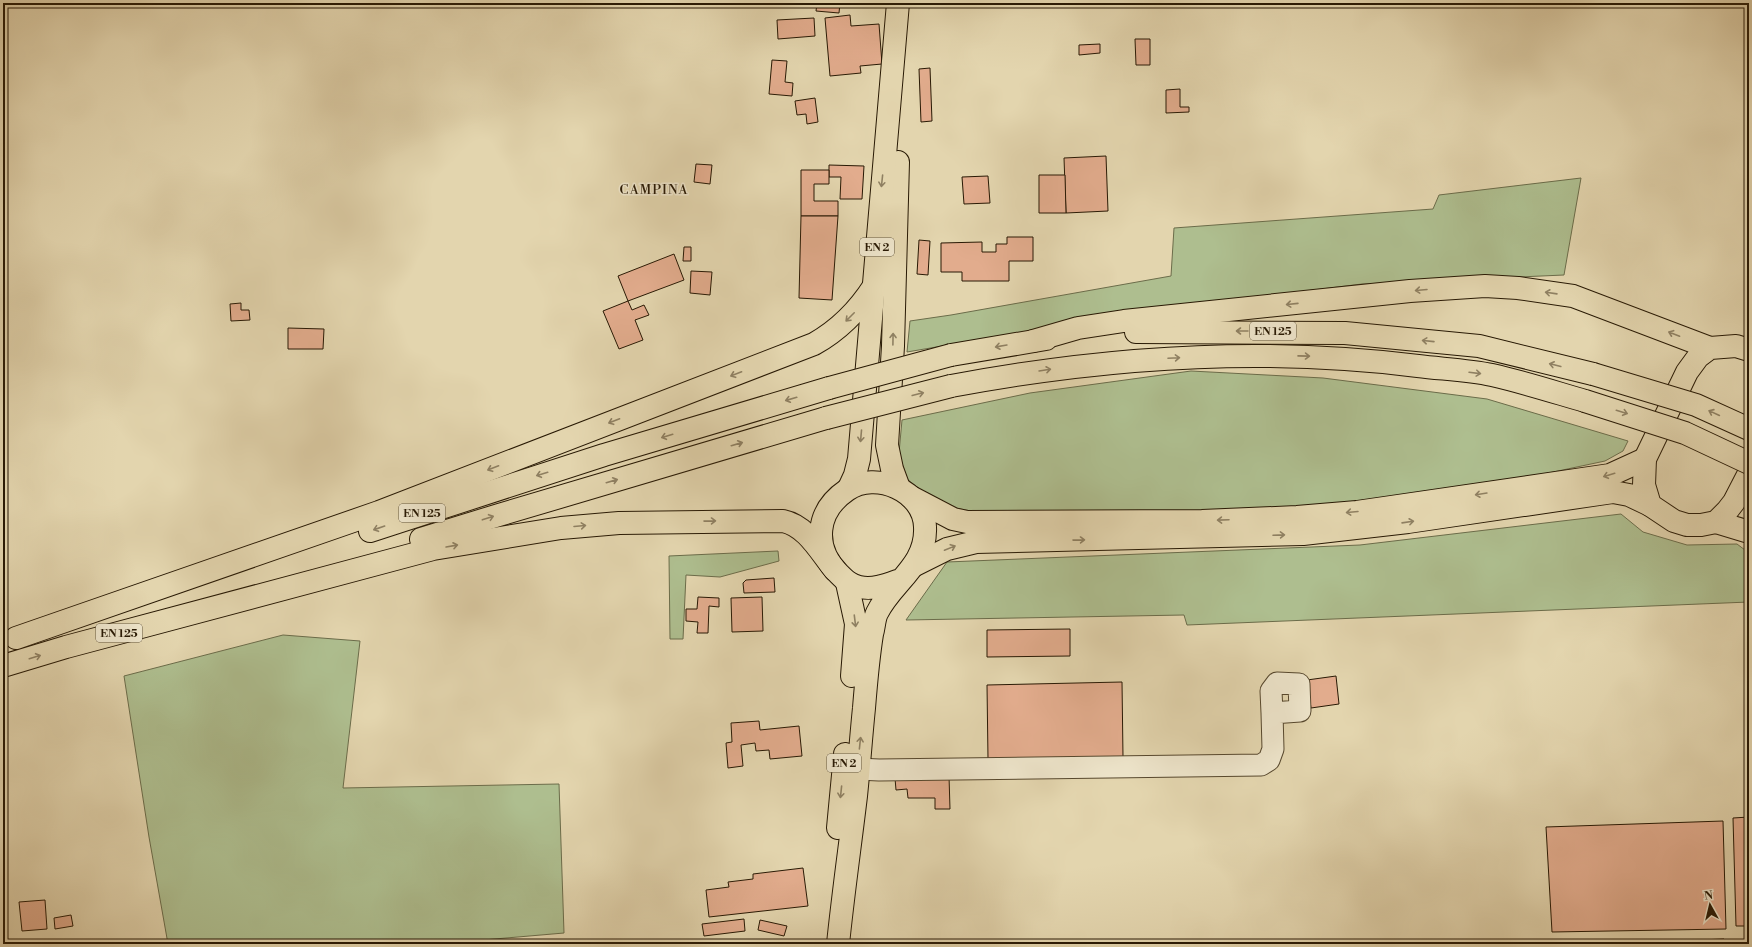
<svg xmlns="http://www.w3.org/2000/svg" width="1752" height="947" font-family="'Libre Bodoni',serif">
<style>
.green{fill:#aebe8f;stroke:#6b6c4a}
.building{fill:#e2ac8d;stroke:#281904}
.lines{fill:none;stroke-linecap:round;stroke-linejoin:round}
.minor-casing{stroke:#57482e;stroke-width:23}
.major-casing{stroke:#281904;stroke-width:24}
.minor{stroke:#ede4ca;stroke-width:21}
.major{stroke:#e3d5ae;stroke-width:22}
.major-bridge-casing{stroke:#281904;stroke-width:24;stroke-linecap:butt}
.major-bridge{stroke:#e3d5ae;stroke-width:22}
.oneway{stroke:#8f8062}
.labels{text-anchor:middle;stroke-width:3;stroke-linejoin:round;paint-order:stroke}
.shield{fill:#ede4ca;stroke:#63563f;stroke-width:1}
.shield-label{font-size:11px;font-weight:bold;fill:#281904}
.neighbourhood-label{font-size:13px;letter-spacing:1px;fill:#281904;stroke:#ede4ca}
</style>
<rect width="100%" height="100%" fill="#e3d5ae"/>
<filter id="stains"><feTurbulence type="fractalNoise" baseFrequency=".005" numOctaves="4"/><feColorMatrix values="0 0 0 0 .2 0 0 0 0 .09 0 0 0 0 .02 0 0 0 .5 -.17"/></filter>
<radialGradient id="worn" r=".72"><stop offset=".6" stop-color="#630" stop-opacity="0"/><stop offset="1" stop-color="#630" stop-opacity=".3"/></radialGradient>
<g class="green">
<polygon points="1581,178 1564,275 1362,284 1159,309 907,352 910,321 951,315 1171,276 1174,228 1433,209 1439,195"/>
<polygon points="1191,371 1323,378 1487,399 1628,441 1623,451 1605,461 1525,478 1276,512 976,512 940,505 907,479 899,453 902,420 1030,393"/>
<polygon points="1621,514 1643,532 1687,545 1737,544 1749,553 1749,602 1187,625 1184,615 906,620 947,562 1360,545"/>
<polygon points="778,551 779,561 720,577 686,575 683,639 670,639 669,556"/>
<polygon points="283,635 360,641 343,788 559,784 564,933 437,944 168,944 149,837 124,676"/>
</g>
<g class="building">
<polygon points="817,3 840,3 839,13 816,11"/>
<polygon points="850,15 851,26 879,24 882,64 860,66 861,73 830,76 825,18"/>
<polygon points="814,18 815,36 778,39 777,20"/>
<polygon points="1135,39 1150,39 1150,65 1136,65"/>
<polygon points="1100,44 1100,53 1079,55 1079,45"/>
<polygon points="772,60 787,61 785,82 793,83 792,96 769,94"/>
<polygon points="930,68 932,121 921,122 919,69"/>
<polygon points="1180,89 1180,107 1189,107 1189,112 1166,113 1166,90"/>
<polygon points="815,98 818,122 807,124 806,114 797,115 795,101"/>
<polygon points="1106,156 1108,211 1066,213 1064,158"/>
<polygon points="696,164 712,165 710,184 694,182"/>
<polygon points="829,165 864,166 862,199 840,199 841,177 829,177"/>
<polygon points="801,170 829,170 829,184 814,184 814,201 838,201 838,216 801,216"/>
<polygon points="1039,175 1065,175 1066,213 1039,213"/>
<polygon points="988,176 990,203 964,204 962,177"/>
<polygon points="801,216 838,216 832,300 799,298"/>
<polygon points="1007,237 1033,237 1033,261 1009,261 1009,281 962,281 962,272 941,272 941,243 982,242 982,252 996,252 996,244 1007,244"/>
<polygon points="919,240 930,241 928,275 917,274"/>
<polygon points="684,247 691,247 691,261 683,261"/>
<polygon points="674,254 684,280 628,301 618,276"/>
<polygon points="691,271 712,272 710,295 690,293"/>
<polygon points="628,301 632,310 644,305 649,315 635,320 643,340 619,349 603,311"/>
<polygon points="241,303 241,310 249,310 250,320 231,321 230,304"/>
<polygon points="288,328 324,329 323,349 288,349"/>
<polygon points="774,578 775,592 744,593 743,583 746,580"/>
<polygon points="698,597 719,598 719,607 709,606 708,633 697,633 698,622 686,621 686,609 697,609"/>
<polygon points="762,597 763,631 732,632 731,598"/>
<polygon points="1070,629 1070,656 987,657 987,630"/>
<polygon points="1336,676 1339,704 1311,708 1307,680"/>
<polygon points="1122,682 1123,757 988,759 987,685"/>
<polygon points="759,721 760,730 799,726 802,756 770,759 769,750 756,751 755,743 741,745 743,766 728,768 726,743 732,742 731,723"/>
<polygon points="949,776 950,809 935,809 935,798 908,798 907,789 896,790 895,778"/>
<polygon points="1749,817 1749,926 1736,926 1733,818"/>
<polygon points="1723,821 1726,929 1552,932 1546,827"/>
<polygon points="803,868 808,906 709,917 706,890 729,887 728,882 753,879 753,874"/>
<polygon points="45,900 47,929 22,931 19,902"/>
<polygon points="71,915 73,926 55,929 54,918"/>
<polygon points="744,919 745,931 704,936 702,924"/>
<polygon points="760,920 787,926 784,936 758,930"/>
<polygon points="1724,939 1724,944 1625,944 1625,943"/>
</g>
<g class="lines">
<g class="minor-casing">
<polyline id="minor" points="858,769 879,770 1261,765 1269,760 1273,749 1272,713 1300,711 1299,684 1277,683 1271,691 1272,713"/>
</g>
<g class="major-casing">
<g id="major">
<polyline points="898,162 893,346 887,445 892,469 899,488"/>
<polyline points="1136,332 1345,333 1479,346 1593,374"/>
<polyline points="1033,341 1078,328 1124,321 1410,291 1485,286 1518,288 1573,296 1710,348"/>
<polyline points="1749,350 1736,346 1710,348 1698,357 1687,372 1645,459 1644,485 1650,505 1674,521 1687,525 1701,525 1716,522 1727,511 1734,502 1749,473"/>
<polyline points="951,355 1046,339"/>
<path d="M 951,386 C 1105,357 1262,346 1418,366 C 1442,369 1468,370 1492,375 C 1523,382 1554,392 1585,401"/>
<polyline points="849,488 855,475 859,459 898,3"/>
<polyline points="911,497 953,519 967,522 1202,521 1297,517 1357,512 1610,475 1645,459"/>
<polyline points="1716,522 1749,532"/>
<polyline points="370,531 604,455 829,388"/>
<polyline points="421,539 499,515 826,418"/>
<polyline points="915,565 947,549 976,542 1303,534 1408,522 1613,492 1629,495 1650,505"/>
<polyline points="847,583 856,624 852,676"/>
<path d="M 16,638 L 379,512 L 814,344 C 839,330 858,311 874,286"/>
<path d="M 3,666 L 66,647 L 433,549 L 561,528 L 619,523 L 783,521 C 807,526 820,552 835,570"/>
<polyline points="838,828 845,754"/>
<path d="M 838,944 C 843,895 850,846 856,796 C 859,767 861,737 864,708 C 866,683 868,659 872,634 C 874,628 874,619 877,613 C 892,582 927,566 925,527 C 924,491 876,470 847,490 C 816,511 812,547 839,574 C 845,580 850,585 859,587 C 874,590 886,585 900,580"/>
</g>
</g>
<use href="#minor" class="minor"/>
<use href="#major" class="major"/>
<g class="major-bridge-casing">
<g id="major-bridge">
<polyline points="1593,374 1696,405 1749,429"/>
<polyline points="829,388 951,355"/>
<polyline points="1585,401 1685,433 1749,463"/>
<polyline points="826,418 951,386"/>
</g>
</g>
<use href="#major-bridge" class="major-bridge"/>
</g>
<defs><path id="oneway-shaft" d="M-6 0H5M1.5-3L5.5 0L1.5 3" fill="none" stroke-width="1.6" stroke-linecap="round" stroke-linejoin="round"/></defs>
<g class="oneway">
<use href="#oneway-shaft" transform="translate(882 181) rotate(96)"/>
<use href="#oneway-shaft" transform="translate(1421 290) rotate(175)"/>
<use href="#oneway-shaft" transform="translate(1551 293) rotate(-172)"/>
<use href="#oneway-shaft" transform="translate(1292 304) rotate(174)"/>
<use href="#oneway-shaft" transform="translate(850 317) rotate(135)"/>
<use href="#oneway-shaft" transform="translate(1242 331) rotate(-180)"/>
<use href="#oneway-shaft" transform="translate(1674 334) rotate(-159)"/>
<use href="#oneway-shaft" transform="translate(893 339) rotate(-89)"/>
<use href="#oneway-shaft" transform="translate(1428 341) rotate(-174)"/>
<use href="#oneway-shaft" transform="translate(1001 346) rotate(170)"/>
<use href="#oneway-shaft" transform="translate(1304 356) rotate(1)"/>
<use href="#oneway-shaft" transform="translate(1174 358) rotate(-3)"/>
<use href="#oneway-shaft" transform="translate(1555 365) rotate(-166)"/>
<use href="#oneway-shaft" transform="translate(1045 370) rotate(-9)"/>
<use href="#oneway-shaft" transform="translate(1475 373) rotate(7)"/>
<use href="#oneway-shaft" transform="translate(736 374) rotate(159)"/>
<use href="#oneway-shaft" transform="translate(918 394) rotate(-14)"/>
<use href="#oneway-shaft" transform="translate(791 399) rotate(164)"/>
<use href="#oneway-shaft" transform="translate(1622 412) rotate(17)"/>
<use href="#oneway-shaft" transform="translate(1714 413) rotate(-155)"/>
<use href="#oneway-shaft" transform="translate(614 421) rotate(159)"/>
<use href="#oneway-shaft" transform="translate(667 436) rotate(163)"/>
<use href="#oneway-shaft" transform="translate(861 436) rotate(95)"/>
<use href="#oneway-shaft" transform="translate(737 444) rotate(-16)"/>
<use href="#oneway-shaft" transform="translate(493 468) rotate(159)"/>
<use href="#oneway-shaft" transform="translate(542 474) rotate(163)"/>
<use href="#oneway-shaft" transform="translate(1609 475) rotate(163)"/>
<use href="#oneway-shaft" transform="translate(612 481) rotate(-16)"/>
<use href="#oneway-shaft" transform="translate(1481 494) rotate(171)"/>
<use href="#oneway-shaft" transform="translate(1352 512) rotate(175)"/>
<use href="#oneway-shaft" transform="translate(488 518) rotate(-18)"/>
<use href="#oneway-shaft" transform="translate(1223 520) rotate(178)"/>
<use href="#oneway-shaft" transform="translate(710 521) rotate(-1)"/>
<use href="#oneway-shaft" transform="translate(1408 522) rotate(-8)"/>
<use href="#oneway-shaft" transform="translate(580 526) rotate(-5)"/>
<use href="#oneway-shaft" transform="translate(379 528) rotate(161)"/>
<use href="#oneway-shaft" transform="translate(1279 535) rotate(-2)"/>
<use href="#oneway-shaft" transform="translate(1079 540) rotate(-1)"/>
<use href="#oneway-shaft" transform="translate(452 546) rotate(-10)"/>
<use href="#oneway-shaft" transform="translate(950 548) rotate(-22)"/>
<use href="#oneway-shaft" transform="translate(855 621) rotate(83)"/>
<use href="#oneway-shaft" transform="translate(35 657) rotate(-17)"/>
<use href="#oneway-shaft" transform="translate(860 743) rotate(-84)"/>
<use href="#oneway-shaft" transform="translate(841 792) rotate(96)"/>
</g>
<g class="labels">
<g class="shield">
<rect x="860" y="238" width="34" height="18" rx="3"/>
<rect x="1250" y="322" width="46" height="18" rx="3"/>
<rect x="399" y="504" width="46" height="18" rx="3"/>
<rect x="96" y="624" width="46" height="18" rx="3"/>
<rect x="827" y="754" width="34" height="18" rx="3"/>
</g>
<g class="shield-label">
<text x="877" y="251">EN 2</text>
<text x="1273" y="335">EN 125</text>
<text x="422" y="517">EN 125</text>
<text x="119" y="637">EN 125</text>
<text x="844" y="767">EN 2</text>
</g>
<g class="neighbourhood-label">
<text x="654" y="194">CAMPINA</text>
</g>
</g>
<rect width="1752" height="947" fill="none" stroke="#e3d5ae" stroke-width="16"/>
<rect x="4" y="4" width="1744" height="939" fill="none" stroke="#281904" stroke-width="2"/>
<rect x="8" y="8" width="1736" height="931" fill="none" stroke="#281904"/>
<g transform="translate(1710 905) rotate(352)" stroke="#ede4ca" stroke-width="3" paint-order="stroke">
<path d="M0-3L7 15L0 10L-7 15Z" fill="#281904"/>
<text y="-6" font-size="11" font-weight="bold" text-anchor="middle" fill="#281904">N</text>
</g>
<rect width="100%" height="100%" filter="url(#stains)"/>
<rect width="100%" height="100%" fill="url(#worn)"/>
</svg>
